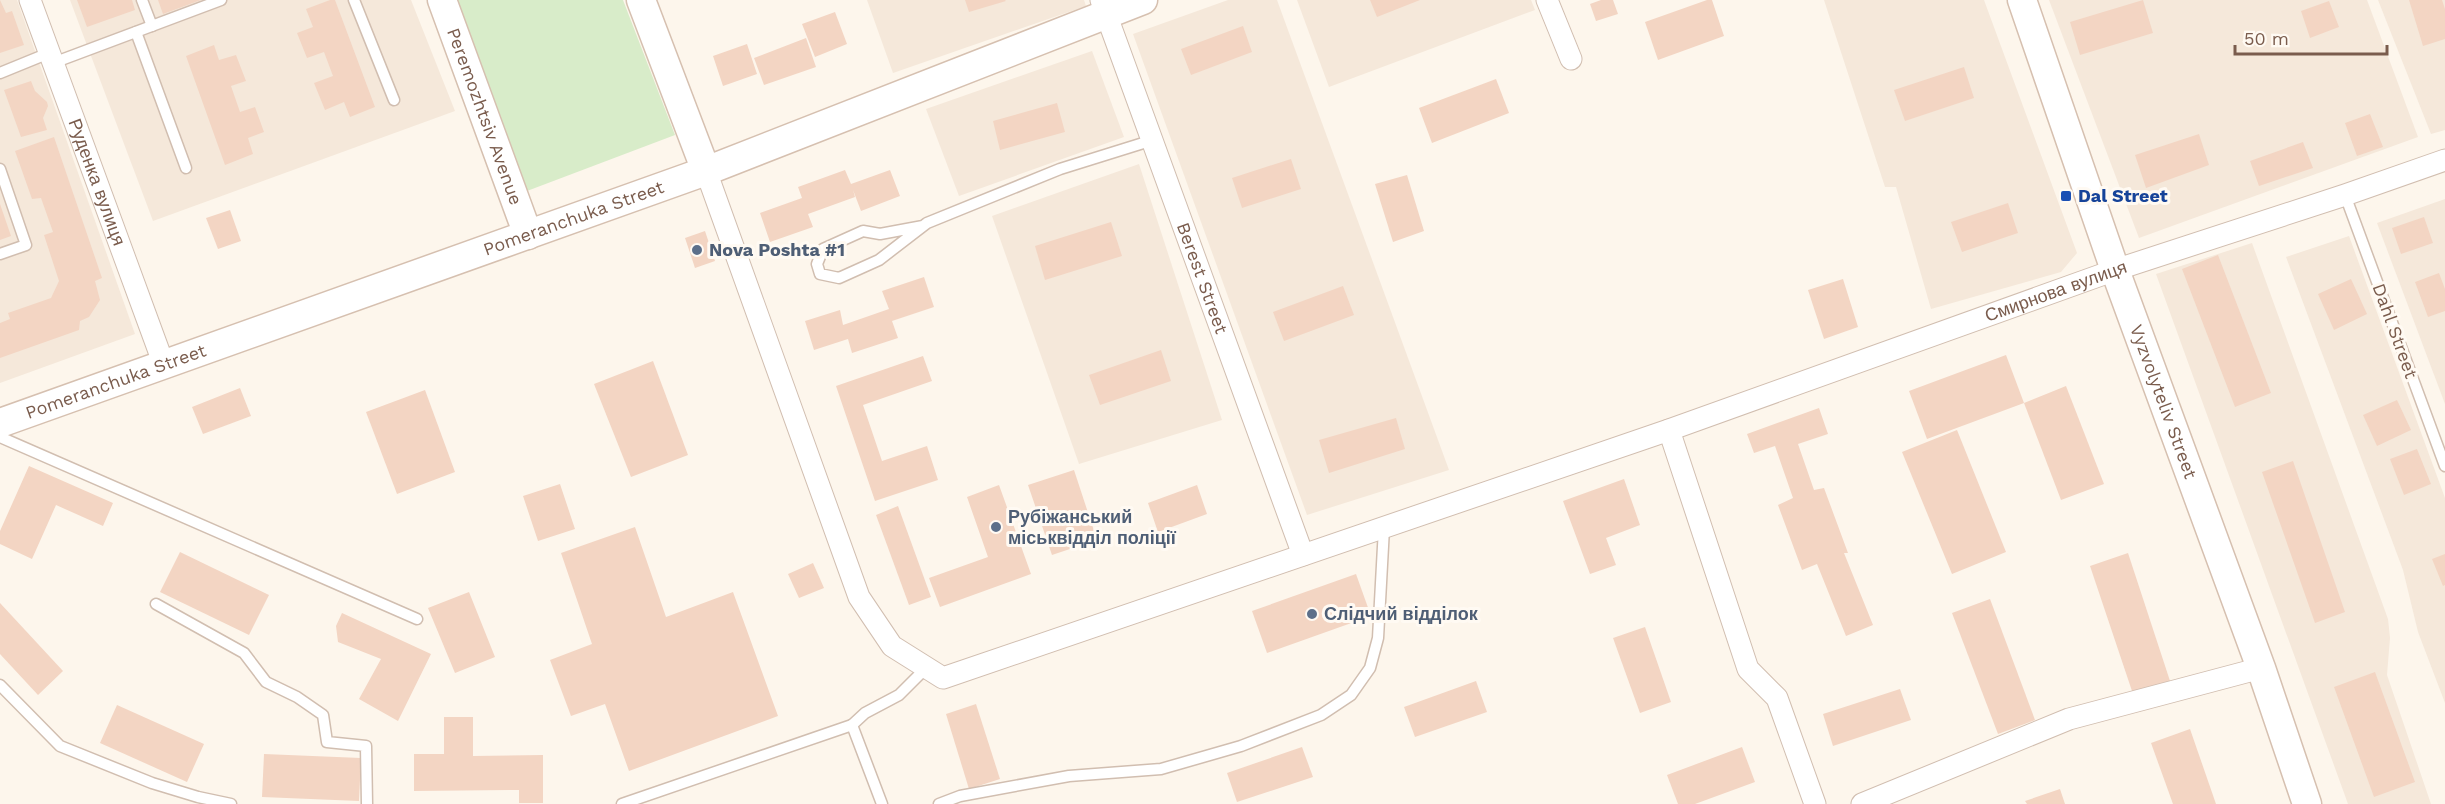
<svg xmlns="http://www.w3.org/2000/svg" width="2445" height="804" font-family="'Work Sans',sans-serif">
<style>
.residential{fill:#f5e8da}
.green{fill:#d8ecc9}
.building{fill:#f3d5c3}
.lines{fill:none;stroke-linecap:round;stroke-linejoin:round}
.lane-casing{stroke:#d1beb0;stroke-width:13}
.street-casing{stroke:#d1beb0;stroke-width:23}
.secondary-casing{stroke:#d6c0b0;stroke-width:31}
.lane{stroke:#fff;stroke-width:10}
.street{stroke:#fff;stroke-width:21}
.secondary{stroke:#fff;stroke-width:28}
.transit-dot{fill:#1a4fb4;stroke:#fffaf3;stroke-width:2}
.service-dot{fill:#5c6f8a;stroke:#fffaf3;stroke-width:2}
.labels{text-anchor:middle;stroke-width:6;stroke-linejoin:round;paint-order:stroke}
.street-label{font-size:18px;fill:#7a5c4d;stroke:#fffaf3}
.transit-label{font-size:18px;font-weight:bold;fill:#164399;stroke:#fffaf3;text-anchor:start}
.service-label{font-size:18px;font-weight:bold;fill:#4e5e75;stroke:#fffaf3;text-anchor:start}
</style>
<rect width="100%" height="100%" fill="#fdf6ec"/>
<g class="residential">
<polygon points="0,0 17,0 135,334 0,383"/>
<polygon points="70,0 411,0 455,111 153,221"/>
<polygon points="867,0 1084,0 1086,6 893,73"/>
<polygon points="1228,0 1277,0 1449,470 1307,515 1133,34"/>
<polygon points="1297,0 1531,0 1535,10 1329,87"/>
<polygon points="1824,0 1984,0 2077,253 2061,272 1931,309 1896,187 1885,187"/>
<polygon points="2049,0 2367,0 2418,137 2139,238"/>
<polygon points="2378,0 2445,0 2445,130 2431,134"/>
<polygon points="1092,51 1124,137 959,196 926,109"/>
<polygon points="1139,164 1222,420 1079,464 992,216"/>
<polygon points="2445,199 2445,404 2377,223"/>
<polygon points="2349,236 2445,498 2445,703 2418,632 2403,570 2286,257"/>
<polygon points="2252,243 2388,619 2390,638 2387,675 2431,804 2348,804 2156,274"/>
</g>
<polygon class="green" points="455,0 623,0 675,135 527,191"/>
<g class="building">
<polygon points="0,0 6,13 12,11 24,45 0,53"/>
<polygon points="77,0 132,0 135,10 87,27"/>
<polygon points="158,0 201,0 163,14"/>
<polygon points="330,0 335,0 375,107 350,117 344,102 325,110 314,83 333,76 324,52 307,58 297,33 313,27 306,9"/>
<polygon points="965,0 1005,0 1006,1 969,12"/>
<polygon points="1370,0 1420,0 1377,17"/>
<polygon points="1601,0 1613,0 1618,14 1596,21 1590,4"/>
<polygon points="1707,0 1712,0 1724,36 1658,60 1645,22"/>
<polygon points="2143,0 2153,33 2080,55 2070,22"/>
<polygon points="2409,0 2442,0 2445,9 2445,39 2423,46"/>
<polygon points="2329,1 2339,27 2310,38 2301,11"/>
<polygon points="835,12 847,44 815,57 802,24"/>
<polygon points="1243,26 1252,52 1191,75 1181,49"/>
<polygon points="806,38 816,67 764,85 754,58"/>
<polygon points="747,44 757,74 723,86 713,56"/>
<polygon points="214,45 219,60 236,55 246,81 231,86 240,112 255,107 264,132 248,138 253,154 225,165 186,56"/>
<polygon points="1964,67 1974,98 1905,121 1894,90"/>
<polygon points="1496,79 1509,113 1432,143 1419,108"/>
<polygon points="31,81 35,91 47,102 48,106 43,118 47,130 21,137 4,90"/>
<polygon points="1057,103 1065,132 1000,150 993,121"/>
<polygon points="2370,114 2383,147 2357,156 2345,123"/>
<polygon points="2199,134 2209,165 2146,188 2135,155"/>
<polygon points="54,137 102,278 95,281 100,300 89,317 80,321 79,330 0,358 0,323 10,319 8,313 51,298 59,281 44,235 53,232 41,198 32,199 15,151"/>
<polygon points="2303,142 2313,168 2259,186 2250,161"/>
<polygon points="1291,159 1301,189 1242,208 1232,178"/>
<polygon points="845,170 851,184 890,170 900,196 861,211 853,190 855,197 808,214 813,227 770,242 760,213 802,198 798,187"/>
<polygon points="1407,175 1424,231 1393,242 1375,184"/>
<polygon points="2008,203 2018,233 1962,252 1951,222"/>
<polygon points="0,204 11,236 0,240"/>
<polygon points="230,210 241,241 218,249 206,218"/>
<polygon points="2424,217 2433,243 2401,254 2392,228"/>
<polygon points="1111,222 1122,256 1045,280 1035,246"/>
<polygon points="705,231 715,261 695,268 685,238"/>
<polygon points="2218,255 2271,393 2235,407 2182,269"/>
<polygon points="2439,273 2445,289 2445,311 2428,317 2415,282"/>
<polygon points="924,277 934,307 892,321 898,338 852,353 848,339 814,350 805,321 840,310 843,325 889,309 882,291"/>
<polygon points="1843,279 1858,327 1824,339 1808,290"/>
<polygon points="2351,279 2367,314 2334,330 2318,294"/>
<polygon points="1343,286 1354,315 1284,341 1273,312"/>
<polygon points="1161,350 1171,381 1100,405 1089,375"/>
<polygon points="2006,355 2024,403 1927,439 1909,391"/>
<polygon points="923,356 932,381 863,405 882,461 927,446 938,480 875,501 836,386"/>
<polygon points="653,361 688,455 631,477 594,384"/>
<polygon points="2066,386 2104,484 2061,500 2024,403"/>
<polygon points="240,388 251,416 203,434 192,407"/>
<polygon points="425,390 455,472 397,494 366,412"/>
<polygon points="2397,400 2411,430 2377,446 2363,415"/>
<polygon points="1819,408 1828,434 1798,444 1814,490 1824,488 1848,553 1844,553 1873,625 1846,636 1817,564 1802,570 1778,505 1793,498 1775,446 1754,453 1747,434"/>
<polygon points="1396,418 1405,449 1329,473 1319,440"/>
<polygon points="1957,430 2006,552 1952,574 1902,452"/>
<polygon points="2417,449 2431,484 2404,495 2390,459"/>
<polygon points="2293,461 2345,612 2315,623 2262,472"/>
<polygon points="29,466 113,503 103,526 56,505 32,559 0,544 0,531"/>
<polygon points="1074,470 1097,540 1052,555 1028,485"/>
<polygon points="1624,479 1640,525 1606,538 1616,565 1590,574 1563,501"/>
<polygon points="560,484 575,529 538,541 523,496"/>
<polygon points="999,485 1031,574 940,607 929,578 988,557 967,497"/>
<polygon points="1197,485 1207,514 1158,532 1148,503"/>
<polygon points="898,506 931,597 909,605 876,515"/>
<polygon points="635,527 666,617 733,592 778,716 629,771 605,704 571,716 550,660 592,644 561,553"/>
<polygon points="180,552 269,595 249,635 160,592"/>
<polygon points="2128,553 2170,681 2133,694 2090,566"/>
<polygon points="2445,554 2445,585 2443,586 2432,559"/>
<polygon points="813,563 824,588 799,598 788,574"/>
<polygon points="1356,574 1371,616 1267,653 1252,611"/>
<polygon points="469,592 495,657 455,673 428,608"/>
<polygon points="1990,599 2035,720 1998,734 1952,613"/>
<polygon points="0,603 63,671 38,695 0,654"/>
<polygon points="342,613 431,654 398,721 359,699 381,659 338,642 336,626"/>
<polygon points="1645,627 1671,702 1640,713 1613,638"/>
<polygon points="2375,672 2415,782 2374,797 2334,687"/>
<polygon points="1476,681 1487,712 1415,737 1404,707"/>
<polygon points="1900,689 1911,720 1833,746 1823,714"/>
<polygon points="976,704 1000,779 969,789 946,714"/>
<polygon points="117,705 204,744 187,782 100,743"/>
<polygon points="444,717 473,717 473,756 543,755 543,803 519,803 519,790 414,791 414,754 444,754"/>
<polygon points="2190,729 2216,804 2173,804 2151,743"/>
<polygon points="1302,747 1313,777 1237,802 1227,773"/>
<polygon points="1742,747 1755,782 1695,804 1678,804 1667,775"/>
<polygon points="264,754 361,758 359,801 262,797"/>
<polygon points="2060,789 2065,804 2027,804 2025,801"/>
</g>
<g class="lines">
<g class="lane-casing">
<g id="lane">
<polyline points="142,0 152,26"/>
<polyline points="354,0 394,100"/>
<polyline points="136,32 186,168"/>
<polyline points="53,63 221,0"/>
<polyline points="0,73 49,53"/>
<polyline points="0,169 26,245 0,254"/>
<polyline points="2345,195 2445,466"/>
<polyline points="923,226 880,234 863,231 823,249 817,264 820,274 839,278 879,260 927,223 1060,169 1153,140"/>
<polyline points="0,437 417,619"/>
<polyline points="156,604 244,653 266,682 297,697 323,715 327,742 366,746 367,804"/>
<polyline points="0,685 60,746 152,783 198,797 231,804"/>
<polyline points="622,804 852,725"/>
<polyline points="882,804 852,725 865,713 899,695 926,668"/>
<polyline points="939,804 960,796 1069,776 1161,769 1241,746 1321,715 1351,695 1370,668 1378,638 1384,528"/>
</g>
</g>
<g class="street-casing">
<g id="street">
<path id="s1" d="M 30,0 L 164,365"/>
<path id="s2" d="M 1101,0 L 1303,555"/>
<polyline points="1547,0 1571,59"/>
<path id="s3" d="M 706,171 L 859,597 L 892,646 L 943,678 L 1669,430 L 2115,270 L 2345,195 L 2445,160"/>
<polyline points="1669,430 1748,669 1777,698 1815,804"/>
<polyline points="1862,804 2069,719 2261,668"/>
</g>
</g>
<g class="secondary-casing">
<g id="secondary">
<path id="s4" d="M 442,0 L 528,235"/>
<polyline points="641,0 706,171"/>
<path id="s5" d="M 2022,0 L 2115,270 L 2261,668 L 2307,804"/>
<path id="s6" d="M 0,423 L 706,171 L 1143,0"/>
</g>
</g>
<use href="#lane" class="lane"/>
<use href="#street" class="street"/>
<use href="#secondary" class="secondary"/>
</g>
<rect class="transit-dot" x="2060" y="190" width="12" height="12" rx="3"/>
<g class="service-dot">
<circle cx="697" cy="250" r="6"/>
<circle cx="996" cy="527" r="6"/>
<circle cx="1312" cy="614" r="6"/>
</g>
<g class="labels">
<g class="street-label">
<text dy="6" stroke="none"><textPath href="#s4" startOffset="124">Peremozhtsiv Avenue</textPath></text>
<text dy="6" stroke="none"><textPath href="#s1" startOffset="194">Руденка вулиця</textPath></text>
<text dy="6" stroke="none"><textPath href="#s6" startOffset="609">Pomeranchuka Street</textPath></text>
<text dy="6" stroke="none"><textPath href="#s2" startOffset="296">Berest Street</textPath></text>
<text dy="6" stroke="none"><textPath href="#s3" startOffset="1750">Смирнова вулиця</textPath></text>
<text transform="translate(2395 331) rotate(70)" y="6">Dahl Street</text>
<text dy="6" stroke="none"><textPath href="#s6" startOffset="123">Pomeranchuka Street</textPath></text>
<text dy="6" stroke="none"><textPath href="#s5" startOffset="426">Vyzvolyteliv Street</textPath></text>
</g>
<g class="transit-label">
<text x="2078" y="202">Dal Street</text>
</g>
<g class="service-label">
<text x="709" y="256">Nova Poshta #1</text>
<text x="1008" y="523">Рубіжанський<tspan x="1008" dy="21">міськвідділ поліції</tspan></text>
<text x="1324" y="620">Слідчий відділок</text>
</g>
</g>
<path d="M2235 45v9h152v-9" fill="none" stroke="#7a5c4d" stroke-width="3"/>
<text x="2244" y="45" font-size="18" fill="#7a5c4d" stroke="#fffaf3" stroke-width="4.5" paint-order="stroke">50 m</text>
</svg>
